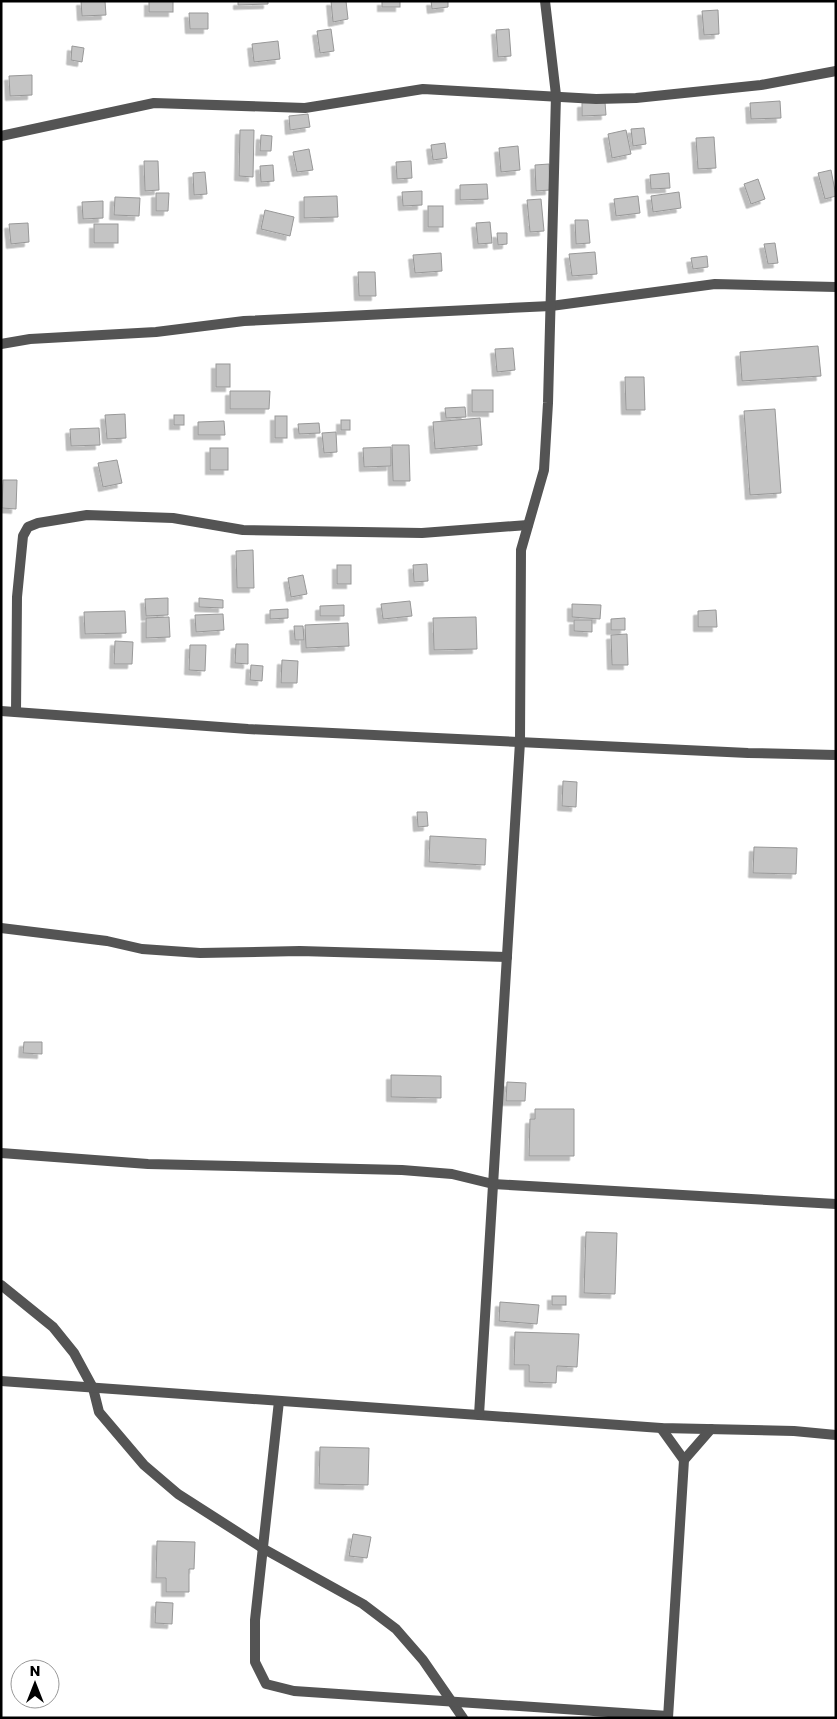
<svg xmlns="http://www.w3.org/2000/svg" width="837" height="1719" font-family="Poppins,sans-serif">
<style>
.building{fill:#c4c4c4;stroke:#989898;filter:url(#shadow)}
.lines{fill:none;stroke-linecap:round;stroke-linejoin:round}
.minor{stroke:#545454;stroke-width:10}
</style>
<defs>
<filter id="shadow"><feDropShadow dx="-4.5" dy="4.5" stdDeviation="0" flood-color="#0004"/></filter>
</defs>
<rect width="100%" height="100%" fill="#fff"/>
<g class="building">
<polygon points="81,1 105,1 106,15 82,16"/>
<rect x="149" y="1" width="24" height="11"/>
<polygon points="238,1 268,1 268,4 238,5"/>
<polygon points="331,1 346,1 348,19 333,22"/>
<rect x="382" y="1" width="18" height="6"/>
<polygon points="431,1 448,1 448,7 432,9"/>
<polygon points="718,10 719,34 704,35 702,11"/>
<polygon points="189,13 208,13 208,29 190,29"/>
<polygon points="331,29 334,51 320,53 317,31"/>
<polygon points="509,29 511,56 498,57 496,30"/>
<polygon points="278,41 280,59 254,62 252,44"/>
<polygon points="72,46 84,48 82,62 71,60"/>
<polygon points="32,75 32,95 10,96 9,76"/>
<polygon points="780,101 781,118 751,119 750,103"/>
<polygon points="605,102 606,115 582,116 582,103"/>
<polygon points="308,114 310,127 290,130 289,116"/>
<polygon points="644,128 646,144 633,146 631,129"/>
<polygon points="240,130 254,130 253,177 239,176"/>
<polygon points="626,130 631,154 612,158 608,134"/>
<polygon points="261,135 272,136 271,151 260,151"/>
<polygon points="714,137 716,168 698,169 696,138"/>
<polygon points="445,143 447,158 433,160 431,145"/>
<polygon points="518,146 520,170 501,172 499,148"/>
<polygon points="309,149 313,170 297,172 293,152"/>
<polygon points="144,161 158,161 159,190 145,191"/>
<polygon points="411,161 412,178 397,179 396,162"/>
<polygon points="549,164 550,190 536,191 535,165"/>
<polygon points="273,165 274,181 261,182 260,166"/>
<polygon points="831,170 836,196 825,199 818,173"/>
<polygon points="205,172 207,194 194,195 193,173"/>
<polygon points="669,173 670,188 651,189 650,175"/>
<polygon points="758,179 765,199 751,204 744,184"/>
<polygon points="487,184 488,199 460,200 460,185"/>
<polygon points="422,191 422,205 403,206 402,192"/>
<polygon points="679,192 681,208 653,212 651,196"/>
<polygon points="156,193 169,193 168,211 156,211"/>
<polygon points="337,196 338,217 304,218 304,197"/>
<polygon points="638,196 640,213 616,216 614,199"/>
<polygon points="115,197 140,198 139,216 114,215"/>
<polygon points="541,199 544,231 530,232 527,200"/>
<polygon points="103,201 103,218 83,219 82,202"/>
<rect x="428" y="206" width="15" height="21"/>
<polygon points="265,210 294,217 290,236 261,229"/>
<polygon points="575,220 588,220 590,243 576,244"/>
<polygon points="490,222 492,243 478,244 476,223"/>
<polygon points="28,223 29,242 11,244 9,224"/>
<rect x="94" y="224" width="24" height="19"/>
<polygon points="497,233 507,233 507,244 498,245"/>
<polygon points="775,243 778,263 768,264 764,244"/>
<polygon points="595,252 597,274 572,276 569,254"/>
<polygon points="441,253 442,271 415,273 413,255"/>
<polygon points="707,256 708,267 693,269 691,258"/>
<polygon points="358,272 375,272 376,296 359,296"/>
<polygon points="818,346 821,376 742,381 740,352"/>
<polygon points="513,348 515,370 497,372 495,349"/>
<rect x="216" y="364" width="14" height="23"/>
<polygon points="625,377 644,377 645,410 626,410"/>
<rect x="472" y="390" width="21" height="22"/>
<polygon points="230,391 270,391 269,409 230,409"/>
<polygon points="465,407 466,417 446,418 445,408"/>
<polygon points="775,409 781,493 750,495 744,411"/>
<polygon points="125,414 126,438 107,439 105,415"/>
<rect x="174" y="415" width="10" height="10"/>
<rect x="275" y="416" width="12" height="22"/>
<polygon points="480,418 482,445 435,449 433,422"/>
<rect x="341" y="420" width="9" height="10"/>
<polygon points="224,421 225,435 198,435 198,422"/>
<polygon points="319,423 320,433 299,434 298,424"/>
<polygon points="99,428 100,445 71,446 70,429"/>
<polygon points="336,432 337,452 324,453 322,433"/>
<polygon points="392,445 409,445 410,481 393,481"/>
<polygon points="391,447 391,466 364,467 363,448"/>
<rect x="210" y="448" width="18" height="22"/>
<polygon points="117,460 122,483 103,487 98,463"/>
<polygon points="3,480 17,480 16,509 2,508"/>
<polygon points="253,550 254,588 237,588 236,551"/>
<polygon points="427,564 428,581 414,582 413,565"/>
<rect x="337" y="565" width="14" height="19"/>
<polygon points="303,575 307,594 291,597 288,578"/>
<polygon points="168,598 168,615 146,616 145,599"/>
<polygon points="199,598 223,600 223,608 199,607"/>
<polygon points="410,601 412,616 383,619 381,604"/>
<polygon points="572,604 601,605 600,619 572,617"/>
<polygon points="344,605 344,616 320,616 320,606"/>
<polygon points="288,609 288,618 270,619 270,610"/>
<polygon points="716,610 717,627 698,627 698,611"/>
<polygon points="125,611 126,633 85,634 84,612"/>
<polygon points="223,614 224,630 196,632 195,615"/>
<polygon points="169,617 170,637 146,638 146,618"/>
<polygon points="476,617 477,649 434,650 433,618"/>
<polygon points="625,618 625,630 611,630 611,619"/>
<polygon points="574,620 592,620 592,632 574,631"/>
<polygon points="348,623 349,646 306,648 305,625"/>
<polygon points="294,626 303,626 304,640 295,640"/>
<polygon points="627,634 628,665 612,665 611,635"/>
<polygon points="115,641 133,642 132,664 114,664"/>
<polygon points="236,644 248,644 248,664 235,663"/>
<polygon points="190,645 206,645 205,671 189,670"/>
<polygon points="282,660 298,661 297,683 281,683"/>
<polygon points="251,665 263,666 262,681 250,680"/>
<polygon points="563,781 577,782 576,807 562,806"/>
<polygon points="417,812 427,812 428,826 418,827"/>
<polygon points="430,836 486,839 485,865 429,862"/>
<polygon points="754,847 797,848 796,874 753,873"/>
<polygon points="24,1042 42,1042 42,1054 23,1053"/>
<polygon points="391,1075 441,1076 441,1098 391,1097"/>
<polygon points="507,1082 526,1083 525,1101 506,1101"/>
<polygon points="535,1109 574,1109 574,1156 529,1156 530,1119 535,1119"/>
<polygon points="586,1232 617,1233 615,1294 584,1293"/>
<rect x="552" y="1296" width="14" height="9"/>
<polygon points="500,1302 539,1305 537,1324 499,1321"/>
<polygon points="515,1332 579,1334 577,1367 557,1366 556,1383 529,1382 529,1365 514,1365"/>
<polygon points="320,1447 369,1448 368,1485 319,1484"/>
<polygon points="353,1534 371,1537 367,1558 349,1556"/>
<polygon points="157,1541 195,1542 194,1569 189,1569 189,1592 166,1592 166,1578 156,1578"/>
<polygon points="156,1602 173,1603 172,1624 155,1623"/>
</g>
<g class="lines">
<g class="minor">
<polyline points="1,136 154,103 305,108 423,89 596,99 636,98 761,85 836,71"/>
<polyline points="1,344 30,339 156,332 244,321 551,306 715,284 836,287"/>
<polyline points="1,711 248,729 748,753 836,755"/>
<polyline points="16,712 17,597 23,536 28,527 38,523 87,515 173,518 243,530 422,533 528,525"/>
<polyline points="1,928 107,941 142,949 200,953 300,951 507,957"/>
<polyline points="1,1153 148,1164 402,1170 452,1174 493,1184 836,1204"/>
<polyline points="1,1285 53,1327 74,1353 93,1388 99,1412 144,1465 178,1494 264,1549 363,1604 396,1629 423,1660 463,1718"/>
<polyline points="1,1381 661,1428 794,1431 836,1435"/>
<polyline points="279,1401 255,1620 255,1662 266,1684 294,1691 668,1716"/>
<polyline points="479,1415 520,742 521,550 544,470 548,403 556,95 545,1"/>
<polyline points="661,1428 684,1460"/>
<polyline points="668,1718 684,1460 711,1429"/>
</g>
</g>
<rect width="837" height="1719" fill="none" stroke="#000000" stroke-width="5"/>
<g transform="translate(35 1684)"><circle r="24" fill="#ffffff" stroke="#999999"/>
<path d="M0-4L9 19L0 12L-9 19Z" fill="#000000"/>
<text y="-8" font-size="14" font-weight="bold" text-anchor="middle" fill="#000000">N</text>
</g>
</svg>
